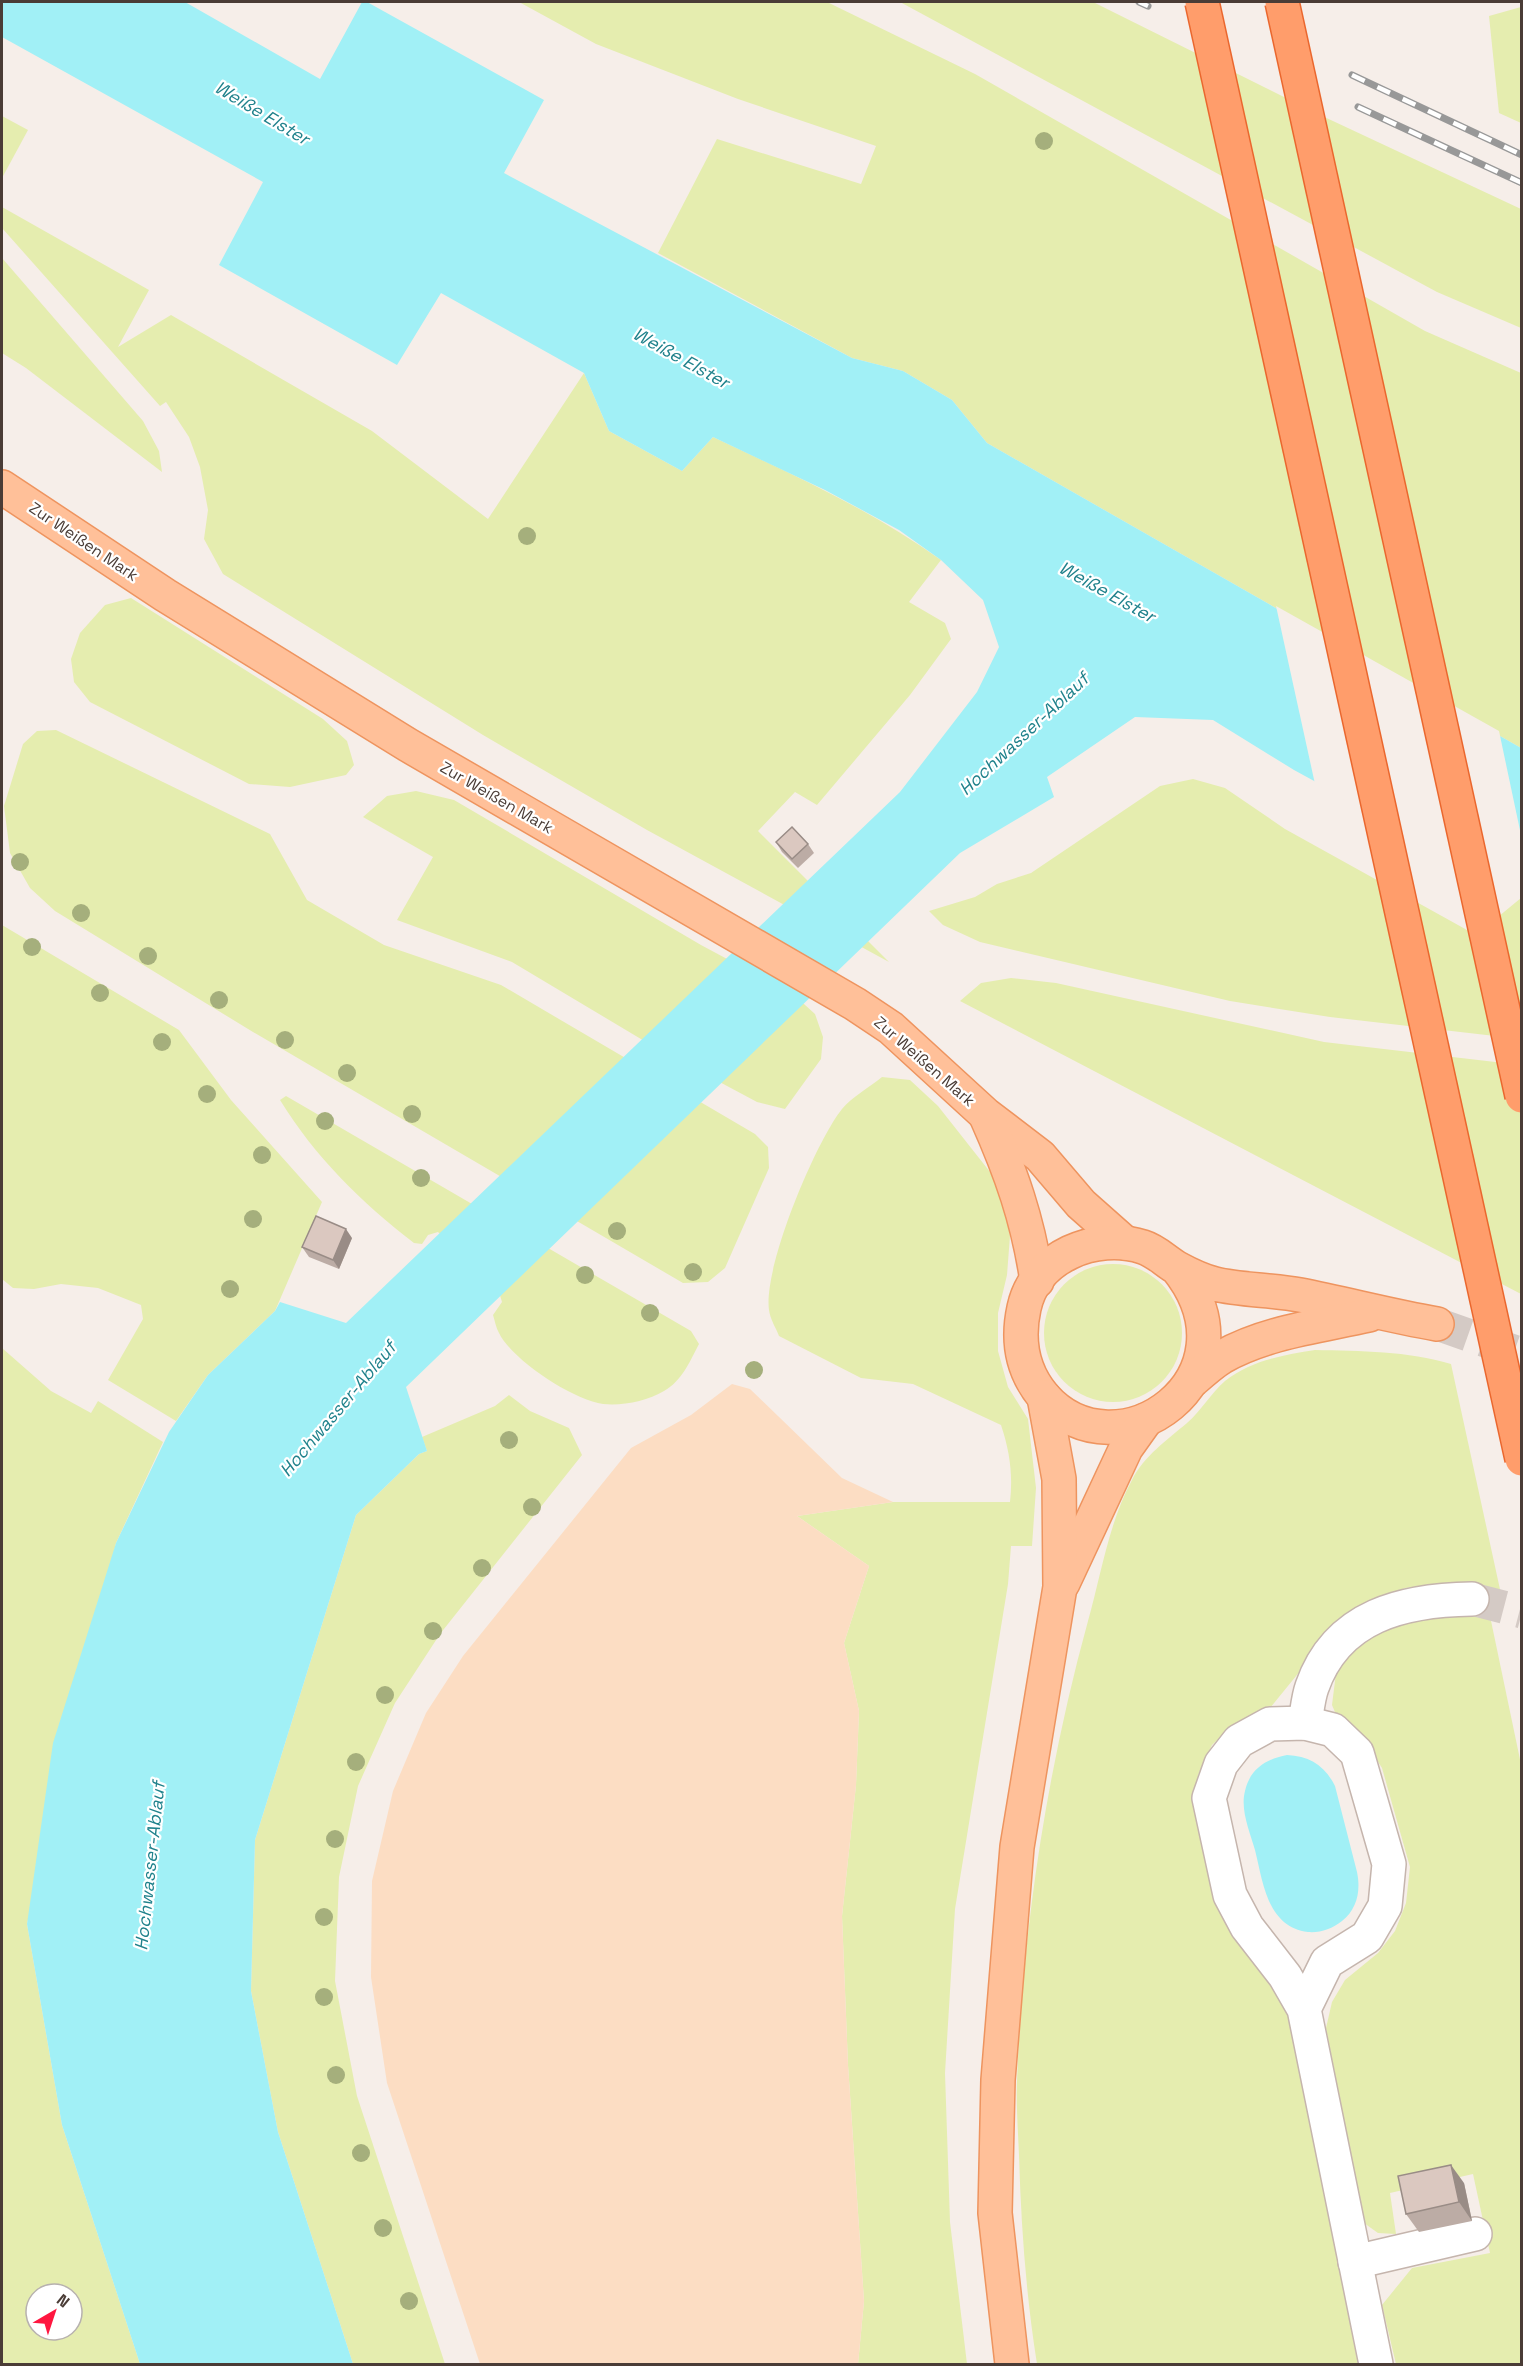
<svg xmlns="http://www.w3.org/2000/svg" width="1523" height="2366" font-family="'Space Grotesk',sans-serif">
<style>
.green{fill:#e5edaf;fill-rule:evenodd}
.sand{fill:#fcddc3}
.water{fill:#a1f0f6}
.pier{fill:#f6eee9}
.lines{fill:none;stroke-linecap:round;stroke-linejoin:round}
.minor-tunnel{stroke:#d4cac5;stroke-width:33;stroke-dasharray:33 16;stroke-linecap:butt}
.major-tunnel{stroke:#d4cac5;stroke-width:33;stroke-dasharray:33 16;stroke-linecap:butt}
.minor-casing{stroke:#c5b5ad;stroke-width:36}
.major-casing{stroke:#ee945f;stroke-width:36}
.minor{stroke:#fff;stroke-width:33}
.major{stroke:#ffc099;stroke-width:33}
.rail-casing{stroke:#989898;stroke-width:7}
.rail{stroke:#fff;stroke-width:4.5;stroke-dasharray:14;stroke-linecap:butt}
.highway-bridge-casing{stroke:#ea672e;stroke-width:36;stroke-linecap:butt}
.highway-bridge{stroke:#ff9d6b;stroke-width:33}
.tree{fill:#a5af7c}
.wall{fill:#bcaca5}
.shaded-wall{fill:#998c86}
.building{fill:#dbc8c0;stroke:#998c86;stroke-width:1.5}
.labels{text-anchor:middle;stroke-width:4.5;stroke-linejoin:round;paint-order:stroke}
.street-label{font-size:16px;fill:#4a3c36;stroke:#fff}
.water-label{font-size:18px;font-style:italic;fill:#20828c;stroke:#fff}
</style>
<rect width="100%" height="100%" fill="#f6eee9"/>
<g class="green">
<polygon points="519,2 827,2 975,74 1425,331 1521,373 1521,748 987,443 952,400 903,371 852,358 658,253 717,139 861,184 876,146 738,99 596,44"/>
<polygon points="900,2 1093,2 1318,114 1521,209 1521,328 1437,292"/>
<polygon points="1521,7 1522,7 1521,123 1499,113 1489,16"/>
<polygon points="2,116 28,130 2,178"/>
<path d="M 2,207 L 149,290 L 118,347 L 171,315 L 372,431 L 488,519 L 584,373 L 609,431 L 682,471 L 713,437 C 792,474 870,509 941,560 L 909,602 L 945,623 L 951,639 L 910,695 L 817,805 L 795,792 L 758,831 L 889,962 L 647,830 L 483,735 L 223,574 L 204,539 L 208,510 L 200,467 L 189,437 L 166,402 L 160,406 L 2,228 Z"/>
<polygon points="2,258 143,421 159,451 162,472 26,368 2,353"/>
<polygon points="131,598 323,719 347,741 354,765 346,775 290,787 249,784 90,702 74,682 71,659 80,633 105,605"/>
<polygon points="56,730 270,834 307,900 384,945 501,985 755,1134 768,1147 769,1168 725,1268 708,1282 683,1283 253,1032 55,911 30,888 10,853 4,806 23,744 37,731"/>
<polygon points="1193,779 1225,788 1285,829 1476,935 1521,898 1521,1039 1330,1017 1230,1001 980,942 943,925 929,911 975,897 997,884 1031,873 1160,786"/>
<polygon points="416,791 454,800 701,945 794,995 815,1014 823,1037 821,1059 785,1109 757,1102 656,1048 512,962 397,920 433,857 363,817 387,796"/>
<polygon points="2,925 179,1030 231,1100 322,1202 275,1311 208,1375 176,1421 108,1380 143,1319 141,1305 98,1288 61,1284 34,1289 13,1288 2,1279"/>
<polygon points="1011,978 1056,983 1324,1042 1521,1065 1521,1294 960,1001 981,983"/>
<path d="M 882,1077 L 910,1080 L 938,1106 L 994,1177 L 1004,1204 L 1010,1236 L 1007,1275 L 998,1313 L 998,1351 L 1008,1387 L 1028,1419 L 1036,1488 L 1032,1546 L 1011,1546 L 1008,1584 L 955,1909 L 945,2073 L 950,2222 L 967,2364 L 858,2364 L 864,2301 L 848,2065 L 842,1916 L 856,1785 L 859,1711 L 844,1643 L 869,1566 L 797,1516 L 893,1502 L 1010,1502 C 1013,1475 1010,1452 1001,1425 L 913,1384 L 861,1378 L 779,1336 C 776,1328 770,1319 769,1310 C 763,1268 815,1143 842,1109 C 852,1097 870,1087 882,1077 Z"/>
<path d="M 286,1096 L 691,1331 L 699,1344 C 690,1361 682,1381 664,1391 C 647,1401 623,1406 603,1404 C 573,1400 512,1360 499,1333 C 496,1328 495,1321 493,1315 L 502,1302 L 499,1292 L 438,1232 L 428,1235 L 422,1244 L 414,1243 C 361,1202 315,1157 280,1100 Z"/>
<circle cx="1113" cy="1333" r="69"/>
<path d="M 2,1348 L 51,1391 L 91,1413 L 98,1401 L 163,1442 L 116,1543 L 27,1924 L 62,2125 L 140,2364 L 2,2364 ZM 36,2294 L 72,2294 L 72,2330 L 36,2330 Z"/>
<path d="M 1315,1350 C 1360,1351 1408,1351 1451,1364 L 1501,1594 L 1433,1585 L 1405,1588 L 1367,1603 L 1314,1654 L 1270,1708 L 1234,1724 L 1212,1745 L 1198,1775 L 1195,1814 L 1217,1898 L 1273,1980 L 1289,2014 L 1358,2364 L 1037,2364 C 1026,2295 1021,2225 1019,2155 C 1018,2130 1016,2105 1017,2081 C 1023,1926 1047,1770 1088,1621 C 1101,1575 1109,1522 1132,1480 C 1144,1456 1167,1440 1187,1423 C 1201,1411 1211,1393 1225,1381 C 1251,1360 1284,1355 1315,1350 Z"/>
<polygon points="509,1395 530,1411 569,1428 582,1455 440,1634 395,1703 358,1786 339,1877 335,1981 357,2096 445,2364 353,2364 278,2132 251,1991 255,1840 356,1515 419,1454 427,1451 422,1437 495,1406"/>
<polygon points="1433,1614 1490,1616 1522,1769 1521,2364 1396,2364 1382,2305 1412,2268 1490,2253 1473,2174 1390,2193 1396,2234 1378,2233 1364,2223 1326,2028 1332,2002 1345,1980 1378,1953 1395,1931 1406,1903 1410,1867 1382,1768 1358,1731 1337,1717 1332,1705 1336,1673 1352,1653 1383,1629"/>
</g>
<polygon class="sand" points="732,1384 750,1389 842,1478 893,1502 797,1516 869,1566 844,1643 859,1711 856,1785 842,1916 848,2065 864,2301 858,2364 480,2364 387,2083 371,1977 372,1881 393,1791 426,1713 463,1656 631,1448 691,1415"/>
<g class="water">
<polygon points="2,2 185,2 320,79 362,2 367,2 544,100 504,173 852,358 903,371 952,400 987,443 1521,748 1521,894 1294,770 1213,720 1135,717 1047,777 1054,797 960,853 406,1387 427,1451 419,1454 356,1515 255,1840 251,1991 278,2132 353,2364 140,2364 62,2125 27,1924 53,1743 116,1543 169,1432 208,1375 275,1311 280,1302 346,1323 900,792 977,692 999,647 983,600 941,560 899,530 825,490 713,437 682,471 609,431 584,373 441,293 397,365 219,265 263,182 2,37"/>
<path d="M 1287,1755 C 1310,1756 1325,1766 1335,1786 L 1357,1872 C 1361,1891 1357,1909 1342,1921 C 1332,1929 1320,1933 1308,1932 C 1267,1927 1263,1882 1255,1850 C 1250,1832 1240,1810 1245,1791 C 1250,1769 1266,1759 1287,1755 Z"/>
</g>
<polygon class="pier" points="1276,606 1499,731 1521,835 1522,897 1315,784"/>
<g class="lines">
<polyline class="minor-tunnel" points="1472,1599 1522,1612"/>
<polyline class="major-tunnel" points="1437,1324 1522,1354"/>
<g class="minor-casing">
<g id="minor">
<path d="M 1305,1723 C 1307,1712 1308,1698 1312,1687 C 1337,1615 1404,1600 1472,1599"/>
<polyline points="1304,2009 1327,1962 1367,1937 1385,1906 1389,1864 1357,1753 1333,1730 1305,1723 1270,1724 1239,1741 1221,1764 1209,1798 1230,1895 1247,1927 1285,1976 1304,2009 1376,2364"/>
<polyline points="1355,2262 1475,2234"/>
</g>
</g>
<g class="major-casing">
<g id="major">
<polyline points="2,487 165,595 408,745 855,1004 891,1028 985,1114 1040,1156 1081,1204 1125,1243"/>
<path d="M 986,1116 C 1011,1172 1028,1220 1037,1281"/>
<path d="M 1177,1268 C 1264,1377 1117,1480 1044,1397 C 1022,1371 1017,1340 1024,1308 C 1035,1256 1096,1232 1143,1247 C 1156,1251 1165,1261 1177,1268 C 1188,1274 1203,1281 1215,1284 C 1239,1290 1274,1290 1300,1295 C 1346,1304 1391,1316 1437,1324"/>
<path d="M 1193,1380 C 1202,1372 1212,1363 1222,1357 C 1266,1332 1320,1326 1369,1315"/>
<polyline points="1063,1583 1126,1448 1146,1420"/>
<polyline points="1012,2364 995,2213 998,2080 1017,1847 1060,1587 1059,1479 1044,1397"/>
</g>
</g>
<use href="#minor" class="minor"/>
<use href="#major" class="major"/>
<g class="rail-casing">
<g id="rail">
<polyline points="1139,2 1148,6"/>
<polyline points="1352,75 1522,155"/>
<polyline points="1358,107 1522,183"/>
</g>
</g>
<use href="#rail" class="rail"/>
<g class="highway-bridge-casing">
<g id="highway-bridge">
<polyline points="1202,2 1522,1459"/>
<polyline points="1282,2 1522,1096"/>
</g>
</g>
<use href="#highway-bridge" class="highway-bridge"/>
</g>
<g class="tree">
<circle cx="1044" cy="141" r="9"/>
<circle cx="527" cy="536" r="9"/>
<circle cx="20" cy="862" r="9"/>
<circle cx="81" cy="913" r="9"/>
<circle cx="32" cy="947" r="9"/>
<circle cx="148" cy="956" r="9"/>
<circle cx="100" cy="993" r="9"/>
<circle cx="219" cy="1000" r="9"/>
<circle cx="285" cy="1040" r="9"/>
<circle cx="162" cy="1042" r="9"/>
<circle cx="347" cy="1073" r="9"/>
<circle cx="207" cy="1094" r="9"/>
<circle cx="412" cy="1114" r="9"/>
<circle cx="325" cy="1121" r="9"/>
<circle cx="262" cy="1155" r="9"/>
<circle cx="421" cy="1178" r="9"/>
<circle cx="253" cy="1219" r="9"/>
<circle cx="617" cy="1231" r="9"/>
<circle cx="693" cy="1272" r="9"/>
<circle cx="585" cy="1275" r="9"/>
<circle cx="230" cy="1289" r="9"/>
<circle cx="650" cy="1313" r="9"/>
<circle cx="754" cy="1370" r="9"/>
<circle cx="509" cy="1440" r="9"/>
<circle cx="532" cy="1507" r="9"/>
<circle cx="482" cy="1568" r="9"/>
<circle cx="433" cy="1631" r="9"/>
<circle cx="385" cy="1695" r="9"/>
<circle cx="356" cy="1762" r="9"/>
<circle cx="335" cy="1839" r="9"/>
<circle cx="324" cy="1917" r="9"/>
<circle cx="324" cy="1997" r="9"/>
<circle cx="336" cy="2075" r="9"/>
<circle cx="361" cy="2153" r="9"/>
<circle cx="383" cy="2228" r="9"/>
<circle cx="409" cy="2301" r="9"/>
</g>
<g class="wall">
<polygon points="776,842 808,844 814,853 798,868 782,852"/>
<polygon points="352,1238 339,1269 309,1257 302,1247"/>
<polygon points="1464,2183 1472,2221 1419,2232 1406,2214"/>
</g>
<g class="shaded-wall">
<polygon points="346,1229 352,1238 339,1269 333,1260"/>
<polygon points="1451,2165 1464,2183 1472,2221 1459,2202"/>
</g>
<g class="building">
<polygon points="792,827 808,844 792,859 776,842"/>
<polygon points="316,1216 346,1229 333,1260 302,1247"/>
<polygon points="1451,2165 1459,2202 1406,2214 1398,2176"/>
</g>
<g class="labels">
<g class="street-label">
<text transform="translate(84 541) rotate(34)" y="6">Zur Weißen Mark</text>
<text transform="translate(497 797) rotate(30)" y="6">Zur Weißen Mark</text>
<text transform="translate(925 1061) rotate(41)" y="6">Zur Weißen Mark</text>
</g>
<g class="water-label">
<text transform="translate(262 113) rotate(31)" y="6">Weiße Elster</text>
<text transform="translate(681 358) rotate(29)" y="6">Weiße Elster</text>
<text transform="translate(1107 592) rotate(29)" y="6">Weiße Elster</text>
<text transform="translate(1024 734) rotate(-43)" y="6">Hochwasser-Ablauf</text>
<text transform="translate(338 1409) rotate(-50)" y="6">Hochwasser-Ablauf</text>
<text transform="translate(150 1866) rotate(-84)" y="6">Hochwasser-Ablauf</text>
</g>
</g>
<rect width="1523" height="2366" fill="none" stroke="#4a3c36" stroke-width="6"/>
<g transform="translate(54 2312) rotate(39)"><circle r="28" fill="#ffffff" stroke="#b7b1af" stroke-width="1.5"/>
<path d="M0-4.5L10 22L0 15L-10 22Z" fill="#ff1740"/>
<text y="-9" font-size="16" font-weight="bold" text-anchor="middle" fill="#4a3c36">N</text>
</g>
</svg>
